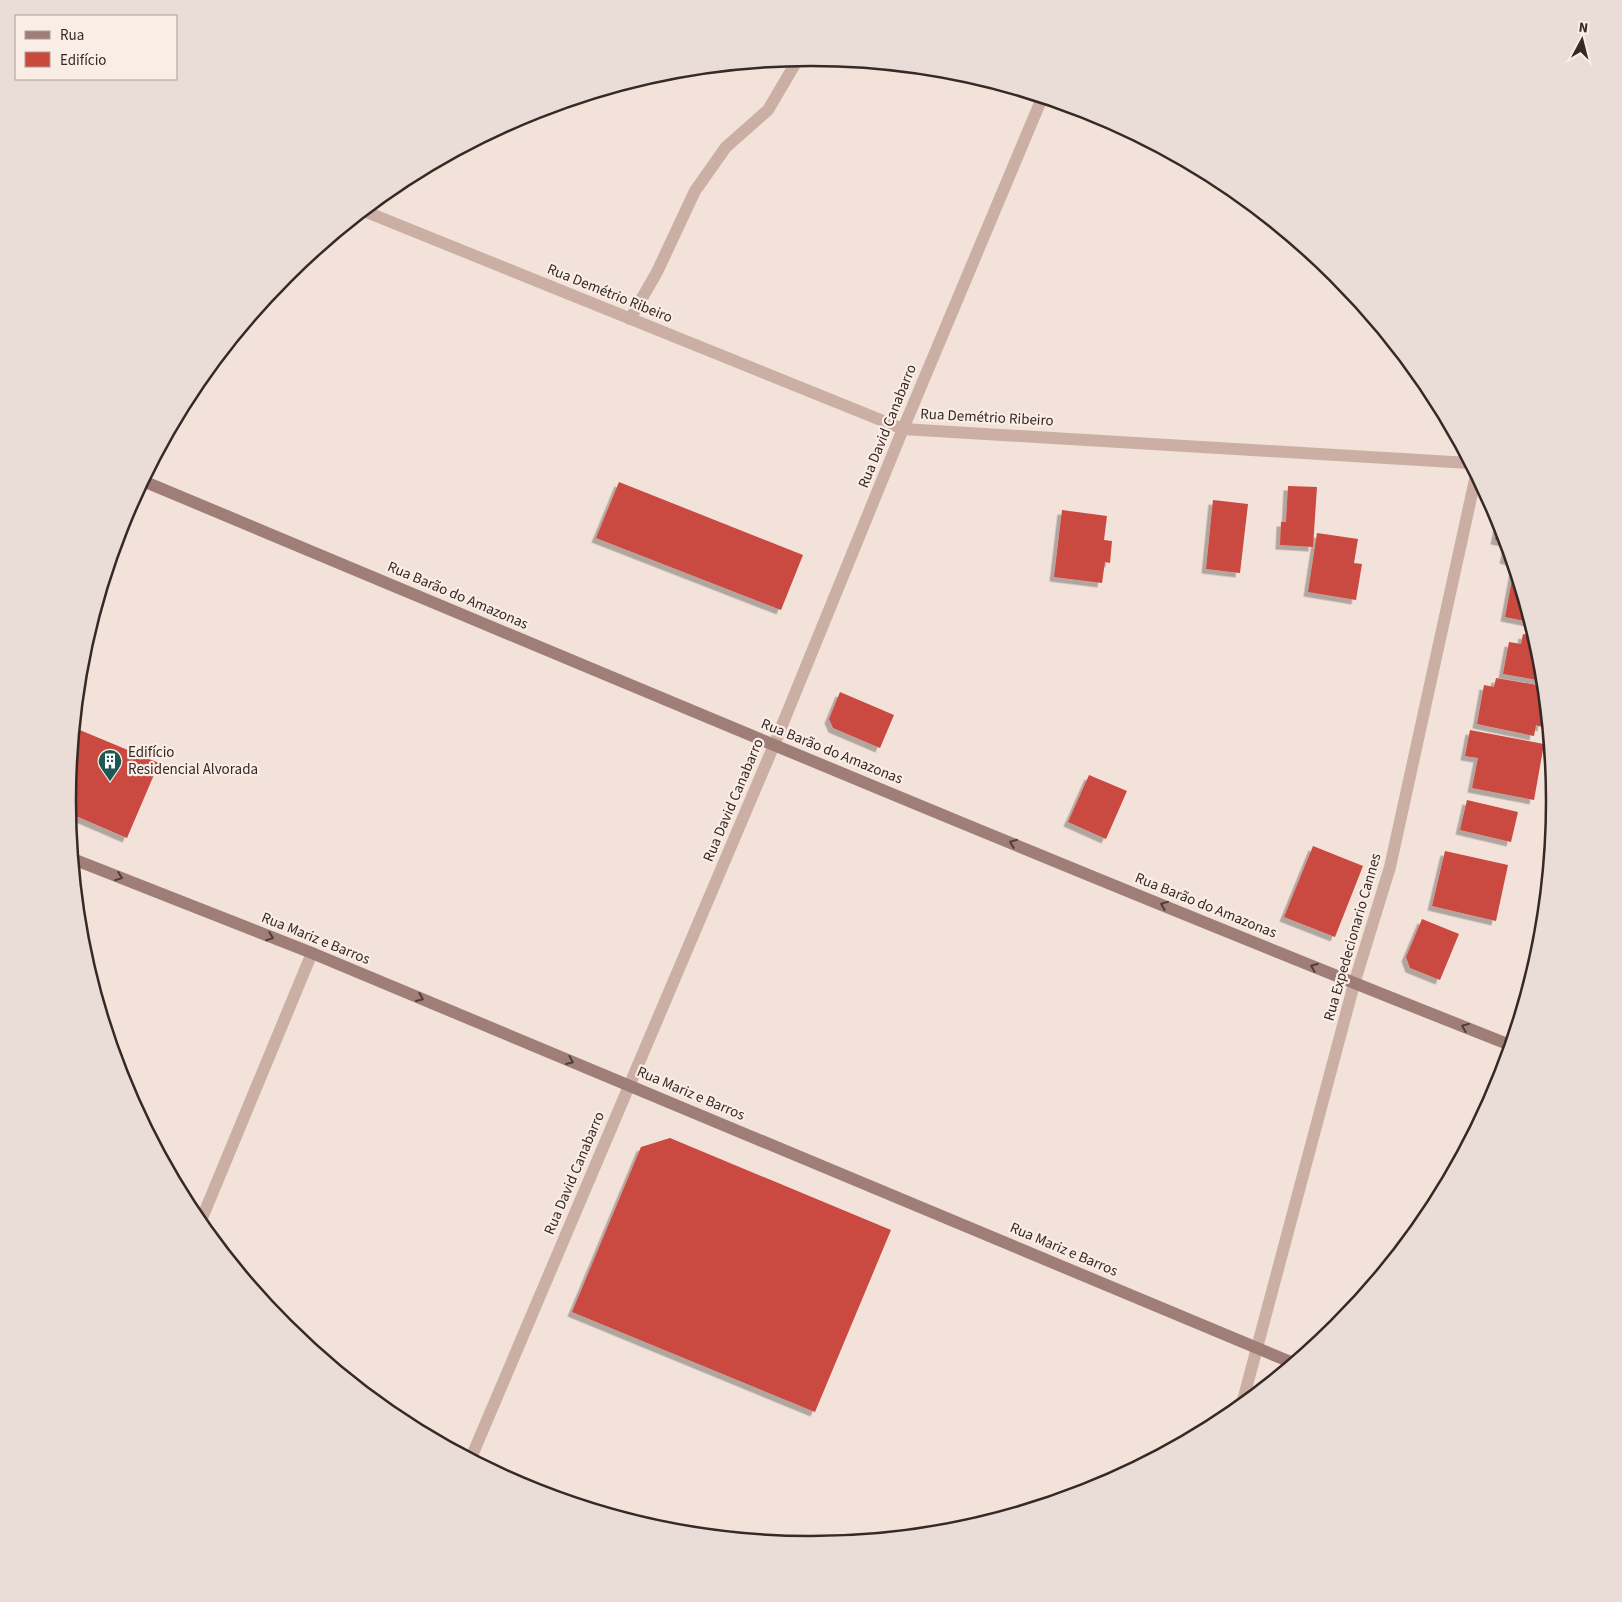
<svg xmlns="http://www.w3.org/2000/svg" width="1622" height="1602" font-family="'Source Sans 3',sans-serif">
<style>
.building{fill:#ca493f;filter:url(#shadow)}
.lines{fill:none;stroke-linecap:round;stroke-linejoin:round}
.lane{stroke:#cbafa5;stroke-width:12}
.street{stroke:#cbafa5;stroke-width:12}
.secondary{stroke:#9e7e76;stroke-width:12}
.oneway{stroke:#503e3a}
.labels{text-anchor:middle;stroke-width:4.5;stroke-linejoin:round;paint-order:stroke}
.street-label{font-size:15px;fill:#362926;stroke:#faede6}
.poi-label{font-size:15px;fill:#362926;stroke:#faede6;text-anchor:start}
.rim{fill:none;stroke:#362926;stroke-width:2.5}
</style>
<defs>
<filter id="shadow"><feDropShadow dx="-4.5" dy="4.5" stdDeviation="0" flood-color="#0004"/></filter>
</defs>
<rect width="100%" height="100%" fill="#f2e2d9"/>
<g class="building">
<polygon points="619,482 803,555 781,610 596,538"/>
<polygon points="1288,486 1317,487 1313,547 1280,545 1281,522 1286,522"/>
<polygon points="1213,500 1248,504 1240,573 1206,569"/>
<polygon points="1062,510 1107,516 1104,540 1112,541 1110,563 1105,562 1102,583 1054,577"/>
<polygon points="1499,520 1503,532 1506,542 1495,540"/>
<polygon points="1317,533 1358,539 1354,563 1362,564 1356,600 1308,592"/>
<polygon points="1507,545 1511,561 1504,559"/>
<polygon points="1514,569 1530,622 1505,617"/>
<polygon points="1523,634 1534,636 1540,656 1543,681 1503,674 1509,642 1521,644"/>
<polygon points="1496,678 1543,686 1545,709 1542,727 1536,725 1534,736 1477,724 1484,685 1494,687"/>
<polygon points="840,692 894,715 880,748 833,728 829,719"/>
<polygon points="75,728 159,763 127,838 69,813 68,801"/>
<polygon points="1470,730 1544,744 1534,800 1472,788 1478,758 1465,756"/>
<polygon points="1089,775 1127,791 1106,839 1068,822"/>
<polygon points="1467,800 1518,812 1511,842 1460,830"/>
<polygon points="1313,846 1363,866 1335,937 1284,917"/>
<polygon points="1445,851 1508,865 1496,921 1432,906"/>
<polygon points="1422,919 1459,934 1440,980 1410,968 1406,957"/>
<polygon points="670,1138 891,1230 815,1412 572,1312 641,1147"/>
</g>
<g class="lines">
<polyline class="lane" points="630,319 657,272 695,191 726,147 768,110 798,59"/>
<g class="street">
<polyline points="364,211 903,429 1469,463"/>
<polyline points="200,1223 312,953"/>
<polyline points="1242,1404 1354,984 1390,867 1476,475"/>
<polyline points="471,1458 774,745 903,429 1042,98"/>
</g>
<g class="secondary">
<path d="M 143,481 C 598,671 1052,864 1510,1045"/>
<polyline points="73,859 312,953 1293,1363"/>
</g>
</g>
<defs><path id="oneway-chevron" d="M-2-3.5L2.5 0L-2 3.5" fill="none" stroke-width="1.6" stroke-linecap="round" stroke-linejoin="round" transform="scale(1.25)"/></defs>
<g class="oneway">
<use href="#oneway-chevron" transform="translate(1013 843) rotate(-158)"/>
<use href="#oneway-chevron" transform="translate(119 877) rotate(21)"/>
<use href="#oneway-chevron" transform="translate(1164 905) rotate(-158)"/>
<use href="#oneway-chevron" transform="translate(270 937) rotate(21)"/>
<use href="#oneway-chevron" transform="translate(1314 967) rotate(-158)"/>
<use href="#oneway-chevron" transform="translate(420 998) rotate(23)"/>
<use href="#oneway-chevron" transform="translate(1465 1027) rotate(-158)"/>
<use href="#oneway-chevron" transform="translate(570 1061) rotate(23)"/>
</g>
<defs>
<g id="building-pin" transform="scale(1.25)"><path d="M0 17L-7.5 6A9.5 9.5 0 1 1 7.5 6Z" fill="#1b5952" stroke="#faede6"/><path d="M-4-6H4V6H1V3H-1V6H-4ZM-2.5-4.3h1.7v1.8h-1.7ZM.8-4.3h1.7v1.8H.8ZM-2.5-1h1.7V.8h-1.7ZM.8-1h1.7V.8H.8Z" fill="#fff"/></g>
</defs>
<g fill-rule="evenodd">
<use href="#building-pin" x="110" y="761"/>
</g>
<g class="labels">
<g class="street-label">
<text transform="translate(610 293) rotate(22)" y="5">Rua Demétrio Ribeiro</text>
<text transform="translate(987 417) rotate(3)" y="5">Rua Demétrio Ribeiro</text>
<text transform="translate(887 426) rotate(-68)" y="5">Rua David Canabarro</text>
<text transform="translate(458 595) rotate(23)" y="5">Rua Barão do Amazonas</text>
<text transform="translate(832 751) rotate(22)" y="5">Rua Barão do Amazonas</text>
<text transform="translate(733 800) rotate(-67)" y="5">Rua David Canabarro</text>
<text transform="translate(1206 905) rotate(22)" y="5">Rua Barão do Amazonas</text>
<text transform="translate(1352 937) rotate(-74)" y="5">Rua Expedecionario Cannes</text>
<text transform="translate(316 938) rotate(22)" y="5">Rua Mariz e Barros</text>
<text transform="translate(691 1093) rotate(23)" y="5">Rua Mariz e Barros</text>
<text transform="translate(574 1173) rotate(-67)" y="5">Rua David Canabarro</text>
<text transform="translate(1064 1249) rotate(23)" y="5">Rua Mariz e Barros</text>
</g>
<g class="poi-label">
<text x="128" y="757">Edifício<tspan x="128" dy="17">Residencial Alvorada</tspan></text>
</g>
</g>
<path d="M0 0H1622V1602H0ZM76 801a735 735 0 1 1 1470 0a735 735 0 1 1-1470 0Z" fill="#eaddd7" fill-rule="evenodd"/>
<path class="rim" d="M76 801a735 735 0 1 1 1470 0a735 735 0 1 1-1470 0Z"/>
<rect x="15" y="15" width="162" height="65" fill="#faede6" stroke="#ac9f99"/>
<rect x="25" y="31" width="25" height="8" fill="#9e7e76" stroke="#ac9f99"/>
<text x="60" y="40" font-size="15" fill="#362926">Rua</text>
<rect x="25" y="52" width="25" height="15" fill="#ca493f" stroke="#ac9f99"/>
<text x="60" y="65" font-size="15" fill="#362926">Edifício</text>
<g transform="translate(1582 40) rotate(7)" stroke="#faede6" stroke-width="4" paint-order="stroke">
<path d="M0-4L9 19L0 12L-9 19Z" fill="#362926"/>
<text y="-8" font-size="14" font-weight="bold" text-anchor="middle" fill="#362926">N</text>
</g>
</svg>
